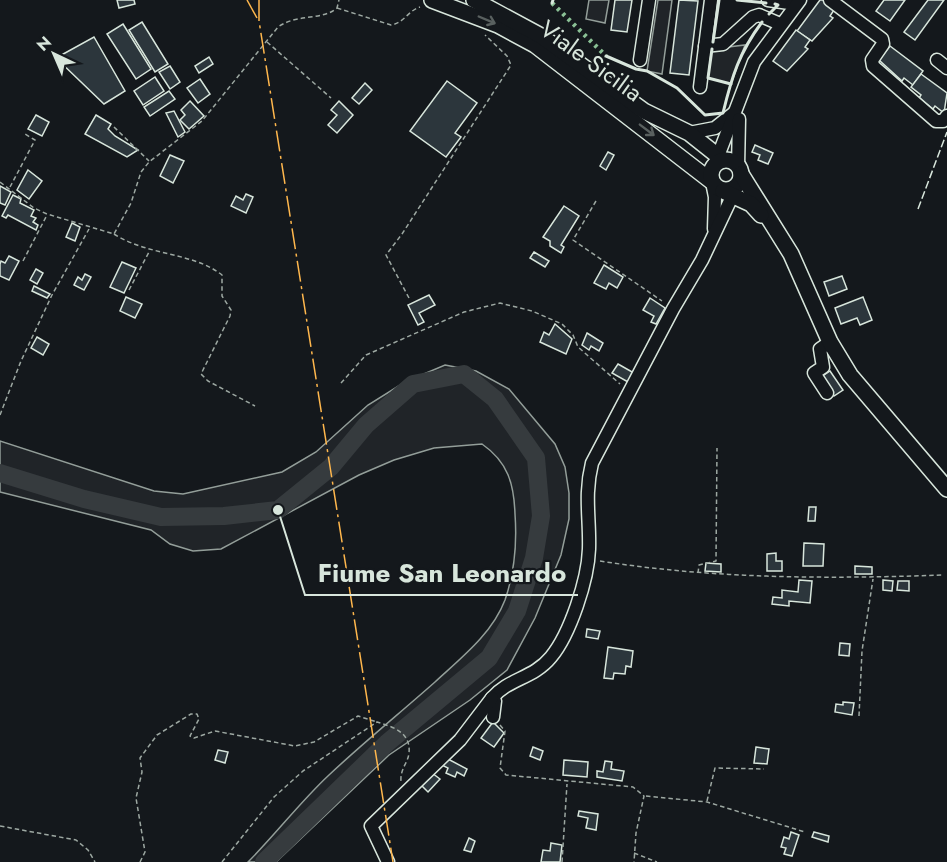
<svg xmlns="http://www.w3.org/2000/svg" width="947" height="862" font-family="Jost,sans-serif">
<style>
.green{fill:#202428;stroke:#939e99;stroke-width:1.5}
.lines{fill:none;stroke-linecap:round;stroke-linejoin:round}
.river{stroke:#363b3e;stroke-width:18}
.building{fill:#2c363c;stroke:#d8e6dc;stroke-width:1.5}
.minor-casing{stroke:#d8e6dc;stroke-width:15}
.major-casing{stroke:#d8e6dc;stroke-width:18}
.path{stroke:#9da8a2;stroke-width:1.5;stroke-dasharray:4.5 3;stroke-linecap:butt}
.minor{stroke:#14181c;stroke-width:12}
.major{stroke:#14181c;stroke-width:15}
.hedge{stroke:#8ac095;stroke-width:4.5;stroke-dasharray:3 4.5;stroke-linecap:butt}
.fence{stroke:#d8e6dc;stroke-width:1.5;stroke-dasharray:8 3;stroke-linecap:butt}
.wall{stroke:#d8e6dc;stroke-width:3}
.power{stroke:#ffb74d;stroke-width:1.5;stroke-dasharray:21 4.5 3 4.5;stroke-linecap:butt}
.oneway{stroke:#59605f}
.labels{text-anchor:middle;stroke-width:4.5;stroke-linejoin:round;paint-order:stroke}
.street-label{font-size:24px;fill:#d8e6dc;stroke:#14181c}
.leader{fill:none;stroke:#d8e6dc;stroke-width:2}
.callout-dot{fill:#d8e6dc;stroke:#14181c;stroke-width:2}
.callout-label{font-size:26px;text-anchor:middle;font-weight:bold;fill:#d8e6dc;stroke:#14181c;stroke-width:4.5;stroke-linejoin:round;paint-order:stroke}
</style>
<rect width="100%" height="100%" fill="#14181c"/>
<g class="green">
<polygon points="589,0 609,0 605,23 586,19"/>
<polygon points="658,0 672,0 662,74 647,71"/>
<polygon points="745,45 731,84 708,78 712,49"/>
<path d="M 445,365 L 476,371 L 509,389 L 555,444 L 565,467 L 569,493 L 569,519 L 561,555 L 535,618 L 507,670 L 470,700 L 389,755 L 276,862 L 248,862 C 276,834 300,802 329,775 C 363,743 400,713 435,682 C 461,658 492,634 505,600 C 514,574 517,542 515,514 C 514,484 508,462 482,444 L 434,448 L 394,460 L 359,475 L 221,549 L 193,551 L 170,544 L 151,530 L 0,492 L 0,441 L 154,491 L 183,494 L 282,472 L 316,452 L 368,405 L 405,382 Z"/>
</g>
<g class="lines">
<polyline class="river" points="0,473 84,499 161,517 224,516 278,510 331,467 366,425 413,384 464,374 495,399 536,458 541,516 534,558 517,611 489,658 387,743 264,862"/>
</g>
<g class="building">
<polygon points="117,0 134,0 135,4 119,8"/>
<polygon points="615,0 632,0 627,32 611,30"/>
<polygon points="679,0 698,1 689,75 670,73"/>
<polygon points="820,0 827,0 836,7 830,16 833,18 812,41 797,31"/>
<polygon points="884,0 905,0 890,21 876,11"/>
<polygon points="928,0 944,0 915,40 904,32"/>
<polygon points="142,22 168,64 155,72 129,30"/>
<polygon points="123,24 151,69 136,79 107,34"/>
<polygon points="796,30 810,40 805,47 808,49 787,71 773,61"/>
<polygon points="94,37 125,91 104,104 56,58"/>
<polygon points="890,46 923,71 913,85 904,78 902,81 879,60"/>
<polygon points="209,57 213,64 199,73 195,66"/>
<polygon points="170,66 180,82 170,89 159,72"/>
<polygon points="921,74 947,93 944,113 935,106 933,109 919,98 921,95 911,87"/>
<polygon points="155,77 164,91 143,105 134,91"/>
<polygon points="200,79 210,94 198,103 187,88"/>
<polygon points="447,81 477,103 455,133 461,137 446,157 410,131"/>
<polygon points="365,83 372,90 359,104 352,98"/>
<polygon points="169,91 175,99 150,116 144,107"/>
<polygon points="190,101 204,116 189,129 180,120 185,115 181,110"/>
<polygon points="339,101 353,115 337,133 328,125 337,115 331,110"/>
<polygon points="174,111 185,132 178,137 166,113"/>
<polygon points="36,115 49,122 42,136 28,129"/>
<polygon points="96,115 111,124 108,129 115,136 138,150 127,157 85,134"/>
<polygon points="755,145 773,153 768,164 758,160 760,155 752,152"/>
<polygon points="608,152 614,155 606,170 600,166"/>
<polygon points="170,155 184,161 173,183 160,176"/>
<polygon points="28,170 42,181 29,199 17,190"/>
<polygon points="0,186 11,192 5,205 0,203"/>
<polygon points="246,194 253,197 246,213 231,206 236,196 243,200"/>
<polygon points="13,195 21,199 20,203 34,210 31,216 36,218 33,222 38,225 36,230 8,215 6,218 2,216"/>
<polygon points="564,206 579,216 561,245 564,247 561,253 550,246 550,241 543,237"/>
<polygon points="72,223 80,227 75,241 66,237"/>
<polygon points="534,252 549,261 545,267 530,258"/>
<polygon points="9,256 19,261 9,280 0,276 0,264 1,261 5,263"/>
<polygon points="122,262 136,268 124,293 110,287"/>
<polygon points="604,265 623,277 617,288 609,283 606,289 594,283"/>
<polygon points="36,269 43,273 37,284 30,280"/>
<polygon points="85,274 91,277 84,290 74,285 78,277 82,280"/>
<polygon points="842,276 847,289 829,296 824,282"/>
<polygon points="34,286 50,294 47,298 32,291"/>
<polygon points="429,295 435,305 419,313 424,322 418,325 408,305"/>
<polygon points="126,297 142,304 135,318 120,311"/>
<polygon points="863,297 872,320 860,325 857,318 841,324 835,308"/>
<polygon points="650,298 665,308 656,324 651,322 654,316 643,310"/>
<polygon points="555,324 572,339 566,354 540,342 544,332 549,335"/>
<polygon points="587,333 603,343 599,351 591,346 589,350 582,345"/>
<polygon points="37,337 49,344 43,355 31,348"/>
<polygon points="618,364 634,373 628,382 612,373"/>
<polygon points="830,371 843,390 834,396 821,377"/>
<polygon points="809,507 816,507 815,521 808,521"/>
<polygon points="804,543 824,544 823,566 803,566"/>
<polygon points="776,553 776,561 782,561 782,571 767,571 767,554"/>
<polygon points="706,563 721,564 721,572 705,571"/>
<polygon points="855,566 872,567 872,574 855,574"/>
<polygon points="799,580 812,581 810,603 789,601 789,606 772,604 773,597 782,598 782,590 798,592"/>
<polygon points="883,580 893,581 892,591 883,590"/>
<polygon points="898,581 909,581 909,591 897,590"/>
<polygon points="587,629 600,631 598,639 586,637"/>
<polygon points="840,643 850,644 849,656 839,655"/>
<polygon points="608,647 633,651 631,667 626,666 625,674 614,673 613,679 604,678"/>
<polygon points="843,702 854,703 852,715 835,712 836,704 843,705"/>
<polygon points="493,722 504,733 494,747 481,738"/>
<polygon points="533,747 543,751 540,760 530,756"/>
<polygon points="756,747 769,749 767,764 754,763"/>
<polygon points="218,750 228,752 225,763 215,760"/>
<polygon points="446,758 467,769 464,776 457,772 455,777 446,773 448,768 440,764"/>
<polygon points="564,760 588,762 587,777 563,775"/>
<polygon points="605,761 612,762 611,769 624,771 622,781 597,777 597,771 603,772"/>
<polygon points="432,773 440,779 428,792 421,785"/>
<polygon points="579,811 598,814 596,830 586,828 588,818 578,816"/>
<polygon points="791,832 799,835 792,856 784,854 786,848 781,847 784,837 789,839"/>
<polygon points="814,832 829,836 828,842 812,837"/>
<polygon points="469,838 475,841 471,852 464,850"/>
<polygon points="551,843 562,845 560,862 541,862 543,850 550,851"/>
</g>
<g class="lines">
<g class="minor-casing">
<g id="minor">
<polyline points="768,0 796,4"/>
<polyline points="830,0 882,39 883,44 872,60 873,66 936,121 943,121 947,116"/>
<polyline points="705,46 723,44 753,17 759,15 780,24"/>
<polyline points="640,60 649,0"/>
<polyline points="937,60 947,68"/>
<polyline points="700,87 711,0"/>
<polyline points="689,133 715,128 734,113"/>
<polyline points="715,164 754,62 800,0"/>
<polyline points="738,167 739,119"/>
<polyline points="712,182 715,197 714,229"/>
<polyline points="827,393 814,373 823,367 820,349 830,342"/>
<path d="M 493,717 L 495,701 L 492,698 C 509,678 533,679 551,657 C 570,634 588,580 589,549 C 590,518 584,495 592,463 L 673,309 L 702,260 L 737,186"/>
<polyline points="388,862 371,826 460,740 492,698"/>
</g>
</g>
<g class="major-casing">
<g id="major">
<polyline points="432,0 498,25 535,45 711,181"/>
<polyline points="474,0 541,36 644,111 689,133 723,160"/>
<circle cx="726" cy="175" r="15"/>
<polyline points="741,174 791,254 830,342 850,375 947,489"/>
<polyline points="723,191 751,204 761,215"/>
</g>
</g>
<g class="path">
<path d="M 337,8 L 391,25 C 404,23 409,10 420,7"/>
<polyline points="267,42 331,98"/>
<polyline points="114,127 149,161"/>
<path d="M 0,182 L 34,208 L 47,214 L 114,234 L 131,203 L 141,172 L 149,162 L 202,121 L 278,27 C 298,13 322,21 337,8 L 339,0"/>
<polyline points="10,187 35,140 25,134"/>
<polyline points="596,201 573,240 662,301"/>
<path d="M 114,234 C 148,256 193,252 222,275 L 222,296 L 231,310 L 230,316 L 201,374 L 208,381 L 255,406"/>
<polyline points="23,261 47,215"/>
<polyline points="129,290 149,252"/>
<polyline points="409,298 386,255 402,234 511,65 507,56 485,35"/>
<polyline points="341,383 366,355 464,312 500,303 532,311 562,324 573,335 578,347 620,384"/>
<polyline points="0,415 21,361 52,295 89,229"/>
<path d="M 600,561 C 714,579 829,579 944,575"/>
<polyline points="698,573 699,565 716,561 717,448"/>
<polyline points="859,716 862,651 873,579"/>
<polyline points="500,725 505,731 500,768 506,775 633,787 644,796 636,833 634,862"/>
<polyline points="646,796 707,802 805,832"/>
<polyline points="707,801 715,768 764,769"/>
<polyline points="0,826 76,840 88,850 95,862"/>
<polyline points="634,853 657,862"/>
<polyline points="140,862 145,852 136,798 142,772 140,758 157,735 191,714 197,714 199,719 190,736 194,738 215,731 295,746 314,742 358,716 377,722"/>
<path d="M 222,862 L 274,797 L 303,771 L 377,722 C 393,727 411,732 409,753 C 408,763 400,769 401,781"/>
<polyline points="562,862 567,784"/>
</g>
<use href="#minor" class="minor"/>
<use href="#major" class="major"/>
<polyline class="hedge" points="552,3 606,56"/>
<polyline class="fence" points="918,209 947,132"/>
<g class="wall">
<polyline points="737,0 766,3"/>
<polyline points="552,3 553,0"/>
<polyline points="769,14 778,5 775,4"/>
<polyline points="713,42 719,0"/>
<polyline points="712,49 708,78 731,84"/>
<path d="M 606,56 L 636,69 L 647,71 L 677,88 L 705,115 L 723,113 C 732,76 739,53 762,22"/>
</g>
<g class="power">
<polyline points="247,0 257,18"/>
<polyline points="259,0 259,21 393,862"/>
</g>
</g>
<defs><path id="oneway-shaft" d="M-6 0H5M1.5-3L5.5 0L1.5 3" fill="none" stroke-width="1.6" stroke-linecap="round" stroke-linejoin="round" transform="scale(1.5)"/></defs>
<g class="oneway">
<use href="#oneway-shaft" transform="translate(487 20) rotate(23)"/>
<use href="#oneway-shaft" transform="translate(647 130) rotate(37)"/>
</g>
<g class="labels">
<g class="street-label">
<text transform="translate(591 61) rotate(36)" y="8">Viale Sicilia</text>
</g>
</g>
<path class="leader" d="M278 510L305 595H578"/>
<circle class="callout-dot" cx="278" cy="510" r="6"/>
<g class="callout-label">
<text x="442" y="582">Fiume San Leonardo</text>
</g>
<g transform="translate(54 54) rotate(316)" stroke="#14181c" stroke-width="4.5" paint-order="stroke">
<path d="M0-4.5L10 22L0 15L-10 22Z" fill="#d8e6dc"/>
<text y="-9" font-size="16" font-weight="bold" text-anchor="middle" fill="#d8e6dc">N</text>
</g>
</svg>
